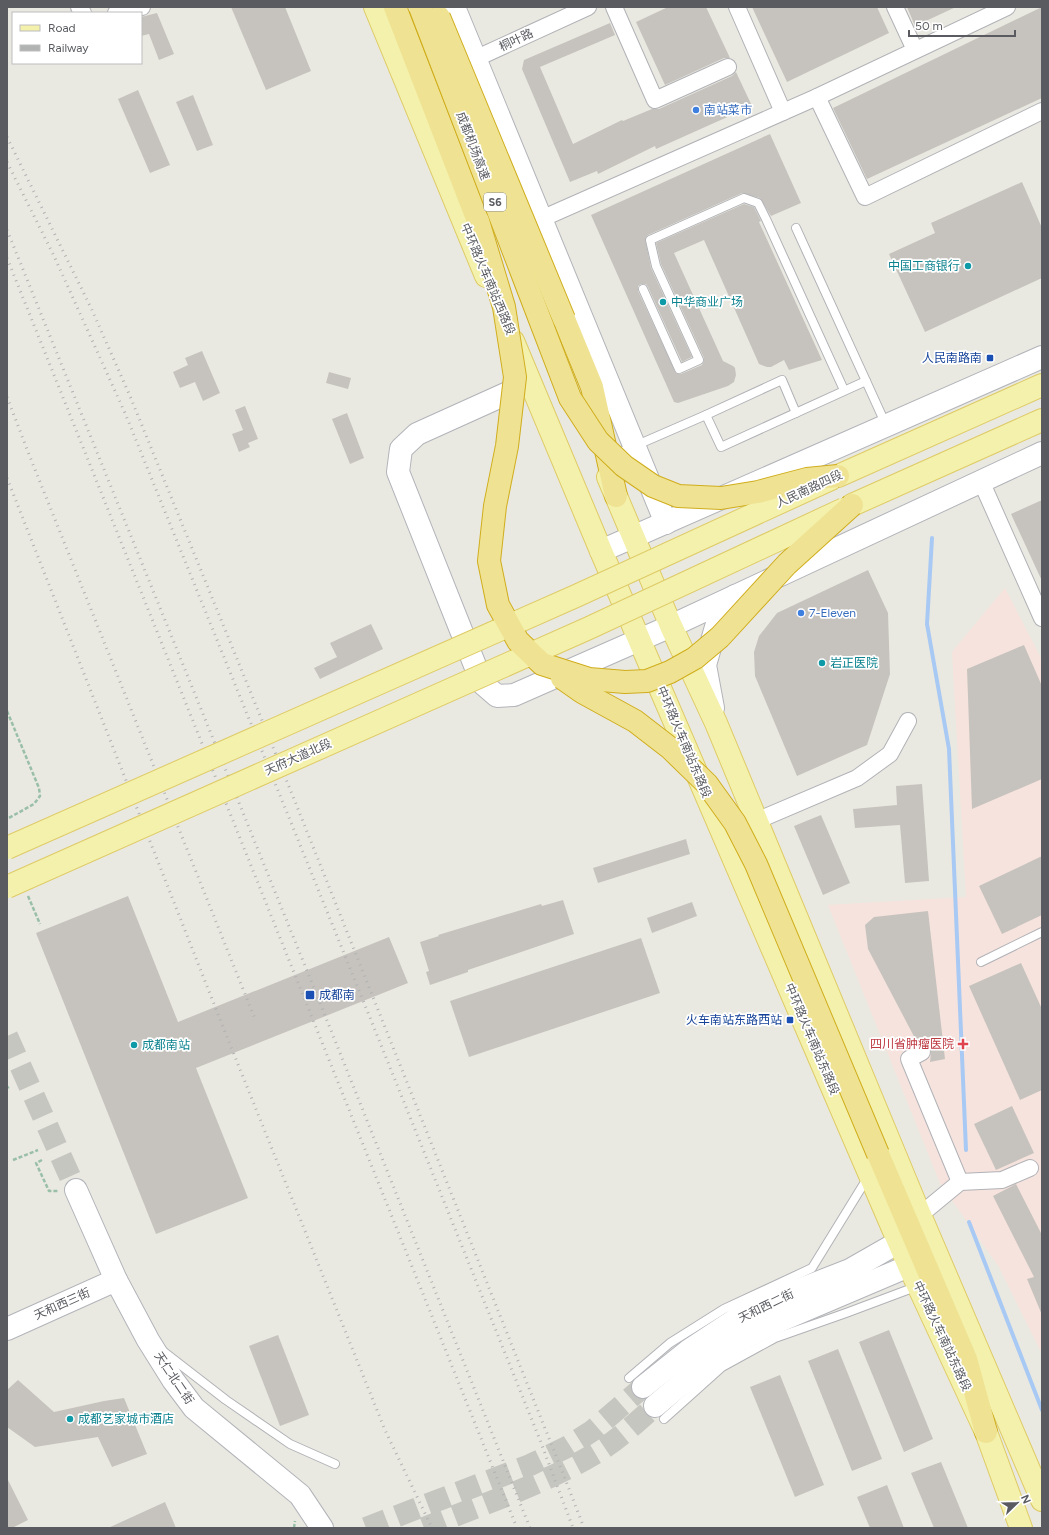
<svg xmlns="http://www.w3.org/2000/svg" width="1049" height="1535" font-family="Figtree,'Noto Sans SC',sans-serif">
<style>
.medical{fill:#f7e3dd}
.lines{fill:none;stroke-linecap:round;stroke-linejoin:round}
.stream{stroke:#a8c9f3;stroke-width:4}
.building{fill:#c6c3be}
.secondary-tunnel{stroke:#c6c6c1;stroke-width:22;stroke-dasharray:22 11;stroke-linecap:butt}
.lane-casing{stroke:#b1b2b7;stroke-width:10}
.street-casing{stroke:#b1b2b7;stroke-width:18}
.secondary-casing{stroke:#b2b4ba;stroke-width:24}
.primary-casing{stroke:#decb66;stroke-width:24}
.highway-casing{stroke:#d0ad1c;stroke-width:24}
.path{stroke:#9abfa9;stroke-width:2.5;stroke-dasharray:4 2;stroke-linecap:butt}
.lane{stroke:#fff;stroke-width:8}
.street{stroke:#fff;stroke-width:16}
.secondary{stroke:#fff;stroke-width:22}
.primary{stroke:#f4f1ac;stroke-width:22}
.highway{stroke:#efe393;stroke-width:22}
.rail{stroke:#b1b2b2;stroke-width:3;stroke-dasharray:1 5;stroke-linecap:butt}
.primary-bridge-casing{stroke:#decb66;stroke-width:24;stroke-linecap:butt}
.highway-bridge-casing{stroke:#d0ad1c;stroke-width:24;stroke-linecap:butt}
.primary-bridge{stroke:#f4f1ac;stroke-width:22}
.highway-bridge{stroke:#efe393;stroke-width:22}
.shop-dot{fill:#3f7fe0;stroke:#fff;stroke-width:1.5}
.culture-dot{fill:#0f9aa8;stroke:#fff;stroke-width:1.5}
.transit-dot{fill:#1a4fb4;stroke:#fff;stroke-width:1.5}
.health-dot{fill:#e0444e;stroke:#fff;stroke-width:1.5}
.labels{text-anchor:middle;stroke-width:3.5;stroke-linejoin:round;paint-order:stroke}
.shield{fill:#fff;stroke:#8b8c90;stroke-width:1}
.shield-label{font-size:11px;font-weight:bold;fill:#595b60}
.street-label{font-size:12px;fill:#595b60;stroke:#fff}
.shop-label{font-size:12px;fill:#366cbe;stroke:#fff;text-anchor:start}
.culture-label{font-size:12px;fill:#0d838f;stroke:#fff;text-anchor:start}
.transit-label{font-size:12px;fill:#164399;stroke:#fff;text-anchor:end}
.health-label{font-size:12px;fill:#be3a42;stroke:#fff;text-anchor:end}
</style>
<rect width="100%" height="100%" fill="#eae9e1"/>
<polygon class="medical" points="1005,588 1042,660 1042,1354 999,1267 940,1183 828,905 966,897 952,652"/>
<g class="lines">
<g class="stream">
<polyline points="932,538 927,624 949,749 966,1150"/>
<polyline points="969,1222 1042,1410"/>
</g>
</g>
<g class="building">
<polygon points="231,7 285,7 311,71 266,90"/>
<polygon points="668,7 706,7 730,58 724,58 665,85 636,22"/>
<polygon points="752,7 877,7 889,33 787,82"/>
<polygon points="907,7 956,7 915,26"/>
<polygon points="1042,7 1042,98 867,179 833,108"/>
<polygon points="157,13 174,54 159,60 149,34 141,36 141,17"/>
<polygon points="610,23 615,35 540,67 573,144 622,120 623,121 652,109 659,109 732,76 736,72 752,106 656,149 655,146 598,174 597,171 570,182 522,69 524,60"/>
<polygon points="138,90 170,165 150,173 118,99"/>
<polygon points="193,95 213,145 197,151 176,102"/>
<polygon points="770,134 801,203 771,216 760,198 742,193 648,235 645,238 651,268 692,357 682,362 648,287 646,284 641,284 638,286 638,291 676,373 681,374 702,365 704,361 704,358 661,264 656,243 744,204 754,207 761,221 759,222 822,360 789,370 784,360 771,367 767,367 759,364 704,240 674,253 723,361 733,366 735,368 736,375 734,382 728,386 678,403 674,402 591,215"/>
<polygon points="1022,182 1042,228 1042,278 925,332 889,254 935,233 931,223"/>
<polygon points="202,351 220,393 203,401 195,382 180,388 173,372 188,365 185,358"/>
<polygon points="329,372 351,378 348,389 326,383"/>
<polygon points="245,406 258,439 248,443 250,447 239,452 232,434 243,430 235,410"/>
<polygon points="347,413 364,458 350,464 332,419"/>
<polygon points="1042,500 1042,581 1011,514"/>
<polygon points="868,570 888,613 890,674 867,745 797,776 755,676 754,652 759,636 777,613"/>
<polygon points="371,624 383,649 320,679 314,668 337,657 330,643"/>
<polygon points="1024,645 1042,686 1042,779 972,809 967,669"/>
<polygon points="922,784 929,881 905,883 900,825 855,828 853,809 897,805 896,786"/>
<polygon points="821,815 850,883 823,895 794,826"/>
<polygon points="686,839 690,854 598,883 593,868"/>
<polygon points="1042,856 1042,915 1002,934 979,886"/>
<polygon points="128,896 178,1022 389,937 408,983 196,1068 248,1198 156,1234 36,933"/>
<polygon points="563,900 574,934 468,970 468,972 430,985 426,972 429,971 420,942 439,936 438,935 541,904 542,906"/>
<polygon points="692,902 697,916 652,933 647,918"/>
<polygon points="928,911 945,1059 930,1062 931,1052 928,1043 918,1044 868,949 865,925 874,917"/>
<polygon points="641,938 660,993 469,1057 450,1001"/>
<polygon points="1021,963 1042,1009 1042,1090 1020,1100 969,986"/>
<polygon points="1012,1106 1034,1153 996,1170 974,1124"/>
<polygon points="1016,1184 1042,1235 1042,1315 1027,1279 1034,1277 993,1196"/>
<polygon points="889,1330 933,1439 904,1452 859,1342"/>
<polygon points="278,1335 309,1415 280,1426 249,1346"/>
<polygon points="838,1349 882,1459 852,1471 808,1361"/>
<polygon points="780,1375 824,1485 795,1497 750,1387"/>
<polygon points="18,1380 54,1412 104,1401 124,1398 147,1454 112,1467 98,1437 35,1447 7,1427 7,1390"/>
<polygon points="941,1462 968,1528 934,1528 911,1473"/>
<polygon points="7,1478 28,1520 12,1528 7,1528"/>
<polygon points="887,1485 904,1528 870,1528 857,1497"/>
<polygon points="165,1502 176,1528 108,1528"/>
</g>
<g class="lines">
<g class="secondary-tunnel">
<polyline points="7,1036 76,1190"/>
<polyline points="366,1528 530,1465 567,1447 592,1431 643,1387"/>
<path d="M 424,1528 C 483,1504 546,1484 601,1450 C 620,1438 638,1421 655,1406"/>
</g>
<g class="lane-casing">
<g id="lane">
<polyline points="796,228 866,381"/>
<polyline points="643,289 679,369 699,360 656,266 650,240 744,198 758,203 766,219 844,390"/>
<polyline points="706,415 782,380 796,413"/>
<polyline points="614,455 706,415 721,447 866,381 886,425"/>
<polyline points="981,962 1042,932"/>
<polyline points="164,1352 226,1400 290,1444 335,1464"/>
<polyline points="629,1378 670,1343 724,1309 812,1268 868,1177"/>
<polyline points="664,1419 722,1367 775,1338 846,1313 918,1286"/>
</g>
</g>
<g class="street-casing">
<g id="street">
<polyline points="79,7 83,13"/>
<polyline points="614,7 655,100 728,67"/>
<polyline points="737,7 783,112"/>
<polyline points="895,7 915,50"/>
<polyline points="116,13 142,7"/>
<polyline points="466,63 588,7"/>
<polyline points="817,97 865,197 1042,111"/>
<polyline points="532,223 817,97 1007,7"/>
<polyline points="981,481 1042,618"/>
<polyline points="756,821 857,778 890,754 908,721"/>
<polyline points="922,1052 909,1059 960,1182"/>
<polyline points="920,1215 960,1182 1002,1180 1030,1168"/>
</g>
</g>
<g class="secondary-casing">
<g id="secondary">
<polyline points="454,7 666,523"/>
<polyline points="530,383 417,434 401,449 398,472 482,683 497,696 514,695 671,626 1042,453"/>
<polyline points="601,551 1042,357"/>
<polyline points="713,708 705,665 718,620 735,596"/>
<polyline points="76,1190 116,1280 148,1340 173,1380 194,1408 300,1495 322,1528"/>
<polyline points="7,1329 116,1280"/>
<polyline points="643,1387 688,1351 735,1320 786,1295 850,1270 899,1242"/>
<polyline points="655,1406 718,1353 763,1328 909,1266"/>
</g>
</g>
<g class="primary-casing">
<g id="primary">
<polyline points="375,7 486,276"/>
<polyline points="513,341 601,551 909,1266 986,1432 1021,1528"/>
<polyline points="838,476 1042,385"/>
<polyline points="608,477 671,626 716,723 920,1215 1042,1500"/>
<polyline points="852,505 1042,420"/>
</g>
</g>
<g class="highway-casing">
<g id="highway">
<polyline points="395,7 478,221"/>
<polyline points="564,319 592,387 616,496"/>
<polyline points="878,1154 966,1359 986,1432"/>
</g>
</g>
<g class="path">
<polyline points="7,711 39,788 40,796 34,804 7,819"/>
<polyline points="28,896 40,924"/>
<polyline points="7,1088 9,1087"/>
<polyline points="13,1160 38,1150"/>
<polyline points="42,1160 36,1163 49,1191 59,1191"/>
<polyline points="294,1528 295,1521"/>
</g>
<use href="#lane" class="lane"/>
<use href="#street" class="street"/>
<use href="#secondary" class="secondary"/>
<use href="#primary" class="primary"/>
<use href="#highway" class="highway"/>
<g class="rail">
<polyline points="7,137 92,310 130,396 292,794 564,1476 584,1528"/>
<polyline points="7,162 54,256 125,413 354,978 540,1440 573,1528"/>
<polyline points="7,230 316,993 530,1528"/>
<polyline points="7,258 517,1528"/>
<polyline points="7,397 30,457 255,1019"/>
<polyline points="7,478 225,1032 385,1430 432,1528"/>
</g>
<g class="primary-bridge-casing">
<g id="primary-bridge">
<polyline points="7,848 576,596 833,478"/>
<polyline points="7,887 589,628 844,509"/>
</g>
</g>
<g class="highway-bridge-casing">
<g id="highway-bridge">
<polyline points="420,7 570,398 598,441 624,466 653,486 678,496 721,498 758,492 807,479 838,476"/>
<polyline points="439,17 564,319"/>
<polyline points="478,221 504,307 515,377 507,446 495,506 489,561 498,605 518,641 542,664 589,679 625,682 647,681 670,672 695,658 720,637 787,564 852,505"/>
<polyline points="562,678 582,692 635,721 670,748 707,784 735,823 756,864 878,1154"/>
</g>
</g>
<use href="#primary-bridge" class="primary-bridge"/>
<use href="#highway-bridge" class="highway-bridge"/>
</g>
<g class="shop-dot">
<circle cx="696" cy="110" r="4"/>
<circle cx="801" cy="613" r="4"/>
</g>
<g class="culture-dot">
<circle cx="968" cy="266" r="4"/>
<circle cx="663" cy="302" r="4"/>
<circle cx="822" cy="663" r="4"/>
<circle cx="134" cy="1045" r="4"/>
<circle cx="70" cy="1419" r="4"/>
</g>
<g class="transit-dot">
<rect x="986" y="354" width="8" height="8" rx="2"/>
<rect x="305" y="990" width="10" height="10" rx="2"/>
<rect x="786" y="1016" width="8" height="8" rx="2"/>
</g>
<path class="health-dot" d="M961 1038h4v4h4v4h-4v4h-4v-4h-4v-4h4z"/>
<g class="labels">
<rect class="shield" x="484" y="193" width="22" height="18" rx="3"/>
<g class="shield-label">
<text x="495" y="206">S6</text>
</g>
<g class="street-label">
<text transform="translate(516 40) rotate(-25)" y="4">桐叶路</text>
<text transform="translate(473 146) rotate(69)" y="4">成都机场高速</text>
<text transform="translate(488 279) rotate(67)" y="4">中环路火车南站西路段</text>
<text transform="translate(809 489) rotate(-25)" y="4">人民南路四段</text>
<text transform="translate(684 742) rotate(67)" y="4">中环路火车南站东路段</text>
<text transform="translate(298 757) rotate(-24)" y="4">天府大道北段</text>
<text transform="translate(812 1039) rotate(67)" y="4">中环路火车南站东路段</text>
<text transform="translate(62 1304) rotate(-24)" y="4">天和西三街</text>
<text transform="translate(766 1306) rotate(-26)" y="4">天和西二街</text>
<text transform="translate(942 1336) rotate(65)" y="4">中环路火车南站东路段</text>
<text transform="translate(174 1378) rotate(56)" y="4">天仁北二街</text>
</g>
<g class="shop-label">
<text x="704" y="114">南站菜市</text>
<text x="809" y="617">7-Eleven</text>
</g>
<g class="culture-label">
<text x="960" y="270" text-anchor="end">中国工商银行</text>
<text x="671" y="306">中华商业广场</text>
<text x="830" y="667">岩正医院</text>
<text x="142" y="1049">成都南站</text>
<text x="78" y="1423">成都艺家城市酒店</text>
</g>
<g class="transit-label">
<text x="982" y="362">人民南路南</text>
<text x="319" y="999" text-anchor="start">成都南</text>
<text x="782" y="1024">火车南站东路西站</text>
</g>
<g class="health-label">
<text x="954" y="1048">四川省肿瘤医院</text>
</g>
</g>
<rect width="1049" height="1535" fill="none" stroke="#595b60" stroke-width="16"/>
<rect x="12" y="12" width="130" height="52" fill="#ffffff" stroke="#bdbdbf"/>
<rect x="20" y="25" width="20" height="6" fill="#f4f1ac" stroke="#bdbdbf"/>
<text x="48" y="32" font-size="12" fill="#595b60">Road</text>
<rect x="20" y="45" width="20" height="6" fill="#b1b2b2" stroke="#bdbdbf"/>
<text x="48" y="52" font-size="12" fill="#595b60">Railway</text>
<g transform="translate(1017 1503) rotate(67)" stroke="#ffffff" stroke-width="3" paint-order="stroke">
<path d="M0-3L7 15L0 10L-7 15Z" fill="#595b60"/>
<text y="-6" font-size="11" font-weight="bold" text-anchor="middle" fill="#595b60">N</text>
</g>
<path d="M909 30v6h106v-6" fill="none" stroke="#595b60" stroke-width="2"/>
<text x="915" y="30" font-size="12" fill="#595b60" stroke="#ffffff" stroke-width="3" paint-order="stroke">50 m</text>
</svg>
